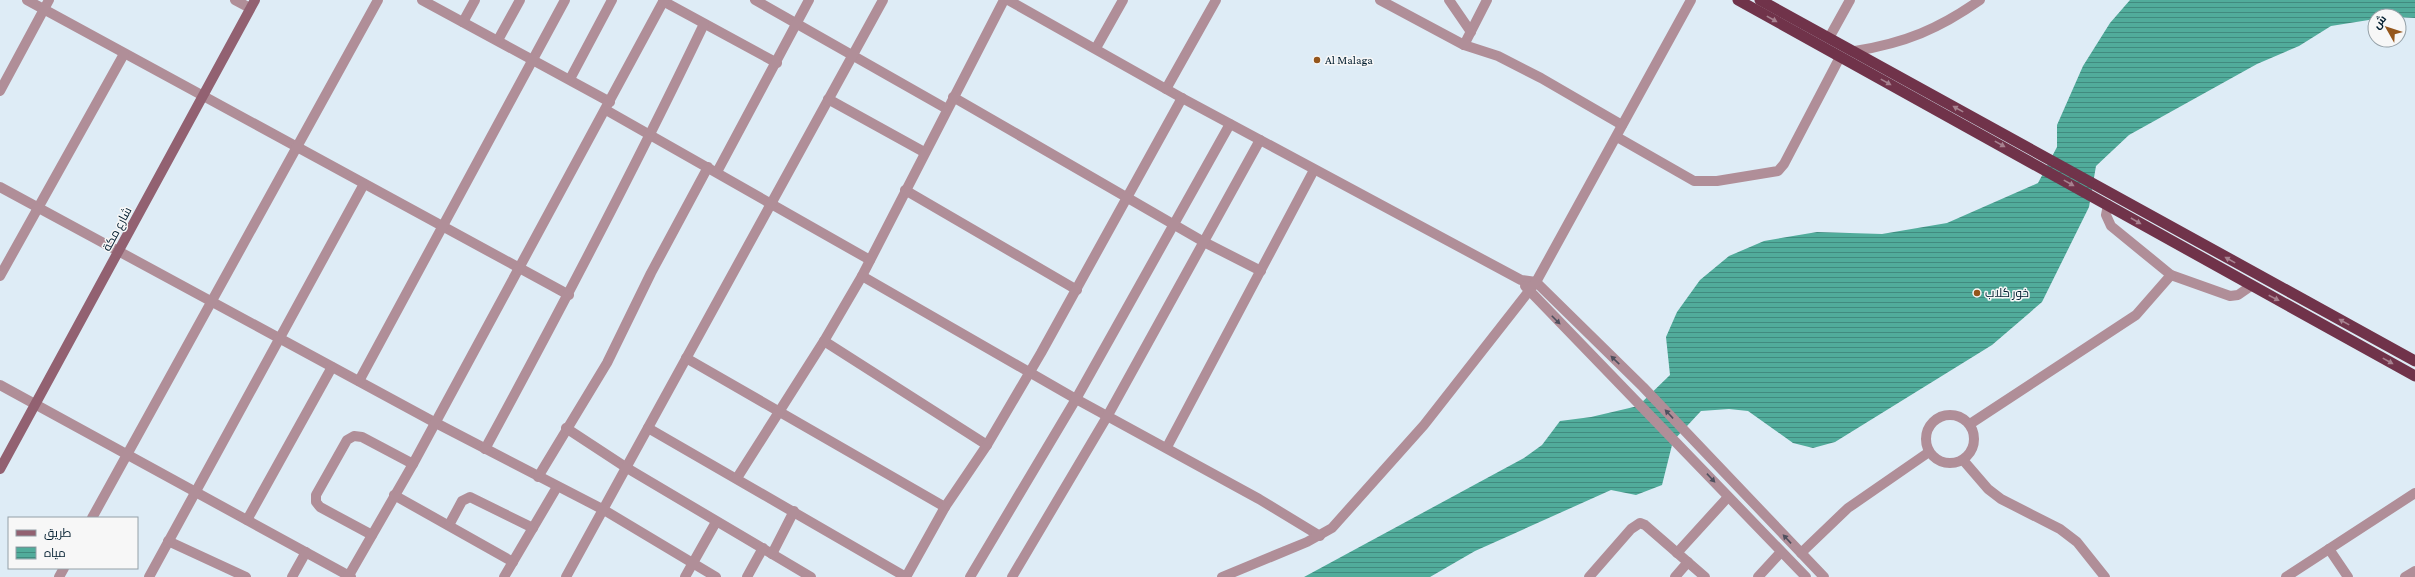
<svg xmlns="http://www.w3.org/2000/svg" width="2415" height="577" font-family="'Crimson Pro',Cairo,serif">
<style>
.water{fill:url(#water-rules)}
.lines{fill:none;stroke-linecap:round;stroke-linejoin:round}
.minor{stroke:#b08e98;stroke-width:10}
.tertiary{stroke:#b08e98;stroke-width:10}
.secondary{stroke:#926171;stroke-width:10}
.trunk{stroke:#70334a;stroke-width:11}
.oneway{fill:#a6818f}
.oneway2{fill:#4f505e}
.poi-dot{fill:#94561c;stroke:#f7f7f7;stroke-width:1.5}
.labels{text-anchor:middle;stroke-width:3;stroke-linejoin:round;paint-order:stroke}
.poi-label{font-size:12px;fill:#001d2f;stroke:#f7f7f7;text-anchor:start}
.street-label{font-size:12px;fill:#001d2f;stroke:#f7f7f7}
</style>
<defs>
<pattern id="water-rules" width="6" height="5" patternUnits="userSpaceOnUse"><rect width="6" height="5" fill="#51ac9b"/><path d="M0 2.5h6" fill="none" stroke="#418b7f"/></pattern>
</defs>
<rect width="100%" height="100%" fill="#deecf6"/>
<polygon class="water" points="2130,0 2415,0 2415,18 2375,16 2375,19 2331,26 2299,46 2257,64 2129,135 2096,166 2089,207 2042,302 1992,345 1835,442 1813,448 1793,443 1748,411 1729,409 1701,411 1673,441 1662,485 1636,495 1611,490 1475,551 1430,577 1304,577 1524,458 1542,445 1560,421 1591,417 1638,406 1670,375 1666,337 1677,312 1700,280 1729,256 1764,241 1817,232 1882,234 1947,223 2038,183 2057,147 2057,125 2083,66 2110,23"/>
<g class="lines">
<g class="minor">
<polyline points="27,0 569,295"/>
<polyline points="235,0 250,8"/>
<polyline points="422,0 610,102"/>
<polyline points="755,0 947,109"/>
<polyline points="1380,0 1464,45 1498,56 1541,78 1622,125"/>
<polyline points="1449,0 1471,32"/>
<polyline points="663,1 777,63"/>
<polyline points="463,22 475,0"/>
<polyline points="1829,38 1850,0"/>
<polyline points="498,40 520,0"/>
<polyline points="1464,45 1487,0"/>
<polyline points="1096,48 1123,0"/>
<path d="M 1855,51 C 1905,43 1939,29 1980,0"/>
<polyline points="570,79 612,0"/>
<polyline points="1166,89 1216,0"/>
<polyline points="0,91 49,0"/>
<polyline points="953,97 1204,242 1261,271"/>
<polyline points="828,99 924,152"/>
<polyline points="606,110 870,260"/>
<polyline points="1617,137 1694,181 1717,181 1778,171 1784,164 1840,57"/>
<polyline points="717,172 809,0"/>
<polyline points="0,187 434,422 604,510 716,577"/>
<polyline points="905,190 1077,290"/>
<polyline points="2108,205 2106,215 2111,226 2171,275 2230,296 2238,295 2251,286"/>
<polyline points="0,276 124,54"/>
<polyline points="862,276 1076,399 1259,499 1320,536"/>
<polyline points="824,341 987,445"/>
<polyline points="686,358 945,507"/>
<polyline points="359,381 565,0"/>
<polyline points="0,385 351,577"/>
<circle cx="1950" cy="439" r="24"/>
<polyline points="1970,424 2136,315 2171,275"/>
<polyline points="566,428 627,468 811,577"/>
<polyline points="648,428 906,577 945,507 987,445 1041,353 1182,98"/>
<polyline points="1167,447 1314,170"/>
<path d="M 485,449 C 561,309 635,168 704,24"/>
<polyline points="1963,460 1988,489 2001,499 2060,529 2077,542 2105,577"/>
<polyline points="538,477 607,363 651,273 708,167"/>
<polyline points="737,478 824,341 862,276 1004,0"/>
<polyline points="394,495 513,562"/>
<polyline points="92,518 378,0"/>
<polyline points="247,520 332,367"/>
<polyline points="449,525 462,501 470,497 533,528"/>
<polyline points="372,535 320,507 316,502 316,495 347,440 354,436 362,437 413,464"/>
<polyline points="168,541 246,577"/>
<polyline points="2329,549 2348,577"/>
<polyline points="1677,553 1728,497"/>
<polyline points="1801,553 1848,508 1929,452"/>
<polyline points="772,554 794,511"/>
<polyline points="59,577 64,568"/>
<polyline points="149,577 364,184"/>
<polyline points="292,577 306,552"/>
<polyline points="504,577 557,487"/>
<polyline points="566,577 883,0"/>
<polyline points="685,577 716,522"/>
<polyline points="747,577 763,548"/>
<polyline points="970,577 1076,399 1230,124"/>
<polyline points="1012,577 1108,415 1260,140"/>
<polyline points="1589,577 1631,529 1640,523 1645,525 1705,577"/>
<polyline points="1675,577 1688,562"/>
<polyline points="1758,577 1781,552"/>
<polyline points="2286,577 2415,493"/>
<polyline points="2405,577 2415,571"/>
</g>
<g class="tertiary">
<polyline points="1008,0 1182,98 1521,280 1536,282 1643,387 1824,577"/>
<polyline points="1525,286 1806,577"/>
<polyline points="348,577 413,464 664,0"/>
<polyline points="1222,577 1307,542 1332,528 1424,425 1536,282 1691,0"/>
</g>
<polyline class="secondary" points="0,469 255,0"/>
<g class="trunk">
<polyline points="1738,0 2415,376"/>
<polyline points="1760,0 2415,361"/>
</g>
</g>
<defs><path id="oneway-solid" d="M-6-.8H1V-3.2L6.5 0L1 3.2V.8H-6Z"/></defs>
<g class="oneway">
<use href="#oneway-solid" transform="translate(1772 19) rotate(29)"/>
<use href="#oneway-solid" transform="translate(1886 82) rotate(29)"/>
<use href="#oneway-solid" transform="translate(1958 109) rotate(-151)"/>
<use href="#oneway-solid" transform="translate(2000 144) rotate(29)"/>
<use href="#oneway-solid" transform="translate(2069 183) rotate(29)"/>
<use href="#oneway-solid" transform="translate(2136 221) rotate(30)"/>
<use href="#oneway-solid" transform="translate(2230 260) rotate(-151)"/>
<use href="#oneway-solid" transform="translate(2274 298) rotate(27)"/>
<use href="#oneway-solid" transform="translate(2344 322) rotate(-151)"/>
<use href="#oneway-solid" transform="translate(2388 361) rotate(29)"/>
</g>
<g class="oneway2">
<use href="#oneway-solid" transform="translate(1556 320) rotate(45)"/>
<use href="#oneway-solid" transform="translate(1615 360) rotate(-136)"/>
<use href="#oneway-solid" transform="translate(1669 414) rotate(-133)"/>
<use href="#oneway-solid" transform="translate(1711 478) rotate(47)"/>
<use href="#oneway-solid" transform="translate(1787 539) rotate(-133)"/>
</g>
<g class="poi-dot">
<circle cx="1317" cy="60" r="4"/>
<circle cx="1977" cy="293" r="4"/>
</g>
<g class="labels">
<g class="poi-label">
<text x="1325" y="64">Al Malaga</text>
<text x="1985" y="297">خور كلاب</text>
</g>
<g class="street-label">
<text transform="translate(117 229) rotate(-62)" y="4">شارع مكة</text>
</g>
</g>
<rect x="8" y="517" width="130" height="52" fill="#f7f7f7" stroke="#94a0a7"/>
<rect x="16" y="530" width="20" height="6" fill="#926171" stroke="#94a0a7"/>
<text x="44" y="537" font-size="12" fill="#001d2f">طريق</text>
<rect x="16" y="547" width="20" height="12" fill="url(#water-rules)" stroke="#94a0a7"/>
<text x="44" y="557" font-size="12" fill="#001d2f">مياه</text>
<g transform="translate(2387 28) rotate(309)"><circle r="19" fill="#f7f7f7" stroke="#94a0a7"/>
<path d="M0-3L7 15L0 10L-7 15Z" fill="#94561c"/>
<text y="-6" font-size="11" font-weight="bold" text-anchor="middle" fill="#001d2f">ش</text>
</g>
</svg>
